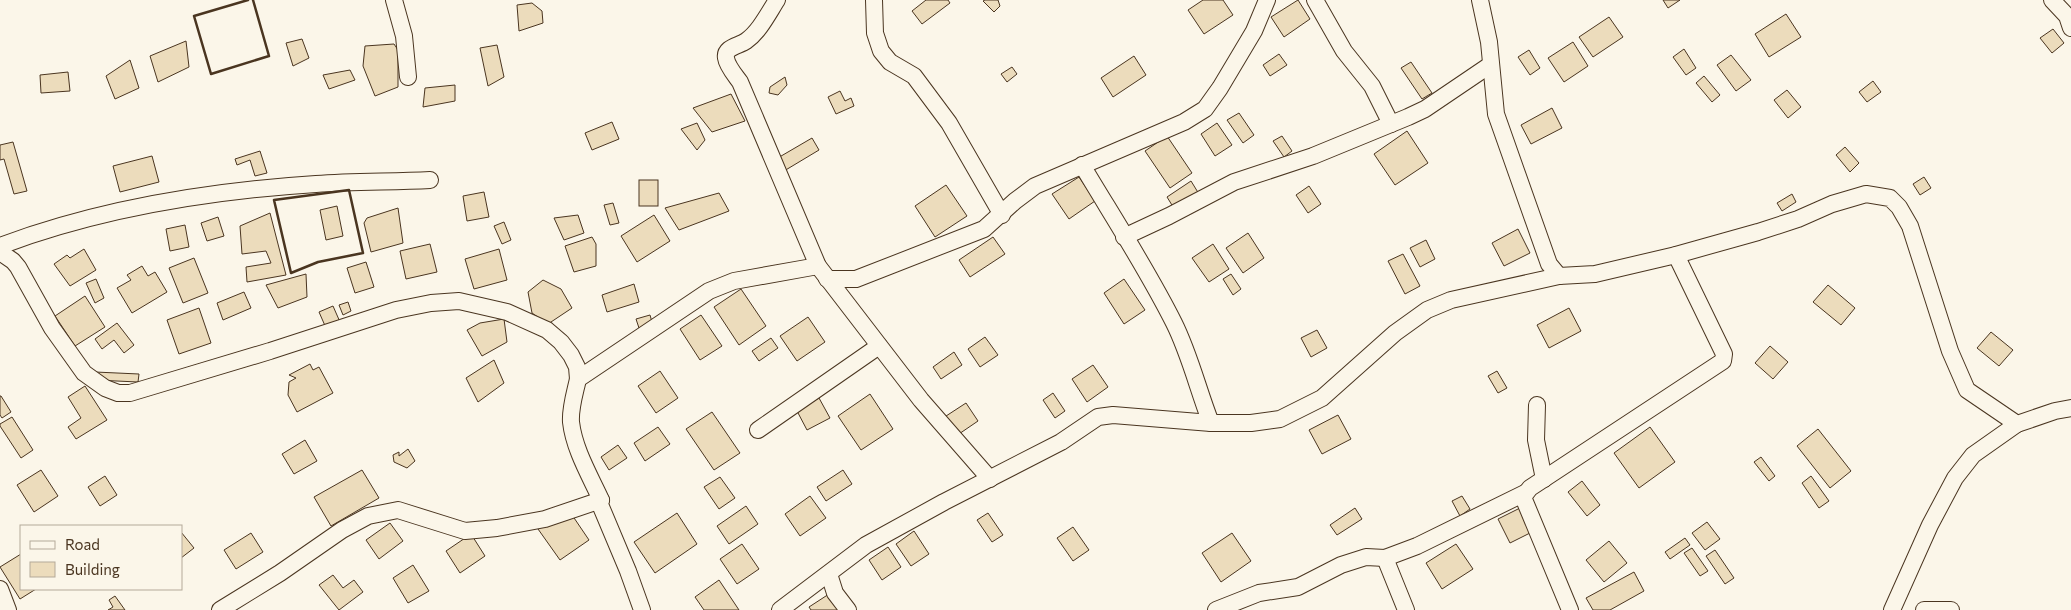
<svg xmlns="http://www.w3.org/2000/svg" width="2071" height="610" font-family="Commissioner,sans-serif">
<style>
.building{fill:#ecdcbc;stroke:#4a3520}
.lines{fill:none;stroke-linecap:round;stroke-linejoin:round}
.minor-casing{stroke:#4a3520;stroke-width:18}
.minor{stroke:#fbf6e9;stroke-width:16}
.wall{stroke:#4a3520;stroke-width:2.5}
</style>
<rect width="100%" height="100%" fill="#fbf6e9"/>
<g class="building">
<polygon points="926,0 948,0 950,3 922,24 912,11"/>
<polygon points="985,0 998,0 1000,6 994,12 983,1"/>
<polygon points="1203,0 1223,0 1233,15 1204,34 1188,10"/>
<polygon points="1298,0 1310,19 1284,37 1271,17"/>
<polygon points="1663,0 1680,0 1668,8"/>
<polygon points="532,3 542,11 543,23 519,31 517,5"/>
<polygon points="1786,14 1801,37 1769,57 1755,34"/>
<polygon points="1609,17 1623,37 1593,57 1579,37"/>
<polygon points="2053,29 2064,43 2052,53 2040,38"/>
<polygon points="302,39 309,58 293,66 286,43"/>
<polygon points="186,41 189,67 158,82 150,56"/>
<polygon points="1573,42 1588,66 1564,82 1548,58"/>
<polygon points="394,44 398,50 398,87 375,96 363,66 365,46"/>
<polygon points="497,45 504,77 488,86 480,48"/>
<polygon points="1684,49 1696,68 1686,75 1673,57"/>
<polygon points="1529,50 1540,68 1530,75 1518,57"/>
<polygon points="1279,54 1287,65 1270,76 1263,65"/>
<polygon points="1731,55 1751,80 1736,91 1717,65"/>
<polygon points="1134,56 1146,75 1113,97 1101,78"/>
<polygon points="130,60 139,88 115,99 106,76"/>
<polygon points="1411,62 1432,93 1422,99 1401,68"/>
<polygon points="1012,67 1017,74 1007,82 1001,74"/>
<polygon points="350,70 355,80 329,89 323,75"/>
<polygon points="68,72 70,91 41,93 40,75"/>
<polygon points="1704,76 1720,95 1712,102 1696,83"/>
<polygon points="785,77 787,85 778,95 769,93 770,87"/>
<polygon points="1873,81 1881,92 1867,102 1859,92"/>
<polygon points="455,85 455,101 423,107 425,88"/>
<polygon points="1787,90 1801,107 1788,118 1774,100"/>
<polygon points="840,91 845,101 851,98 854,106 836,114 828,97"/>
<polygon points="731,94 745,121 712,132 693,108"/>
<polygon points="1552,108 1562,128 1531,144 1521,125"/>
<polygon points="1239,113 1254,135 1243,143 1227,120"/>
<polygon points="612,122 619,139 592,150 585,133"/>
<polygon points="697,123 705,140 697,150 681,129"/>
<polygon points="1217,123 1232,145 1215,156 1201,134"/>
<polygon points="1407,131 1428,163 1395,185 1374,154"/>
<polygon points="1167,136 1192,173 1170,188 1145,151"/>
<polygon points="1282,136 1292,151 1284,157 1273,141"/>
<polygon points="812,138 819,150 784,171 776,159"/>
<polygon points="13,142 27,191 14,194 4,159 0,160 0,145"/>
<polygon points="1845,147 1859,163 1850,172 1836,155"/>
<polygon points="260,151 267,173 255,176 250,160 237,165 235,159"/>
<polygon points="152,156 159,182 120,192 113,166"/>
<polygon points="1079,177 1095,201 1069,219 1052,194"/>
<polygon points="1924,177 1931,188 1920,195 1913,184"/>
<rect x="639" y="180" width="19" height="26"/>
<polygon points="1191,181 1199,194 1175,210 1167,197"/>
<polygon points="946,185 967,216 935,237 915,206"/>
<polygon points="1309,186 1321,204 1308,213 1296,195"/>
<polygon points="484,192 489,217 467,221 463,196"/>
<polygon points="719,193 729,211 679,230 665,208"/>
<polygon points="1792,194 1796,202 1782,211 1777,203"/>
<polygon points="613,203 619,223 610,225 604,205"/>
<polygon points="337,206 343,236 326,240 320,210"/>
<polygon points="398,208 403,243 371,252 364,223 367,218"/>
<polygon points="270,213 286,275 247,282 246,267 271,263 266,251 242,254 240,226"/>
<polygon points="578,215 584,233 564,240 554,218"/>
<polygon points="654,215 670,241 637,262 621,236"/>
<polygon points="218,217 224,236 207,241 201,223"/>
<polygon points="504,222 511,240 502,244 494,226"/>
<polygon points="185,225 189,247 170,251 166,229"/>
<polygon points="1518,229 1530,253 1504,266 1492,243"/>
<polygon points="1248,233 1264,258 1243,273 1226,248"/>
<polygon points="592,237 596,244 596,266 574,272 565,246"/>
<polygon points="993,237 1005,254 970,277 959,260"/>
<polygon points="1426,240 1435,259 1420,267 1410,248"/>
<polygon points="430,244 437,272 406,279 400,251"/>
<polygon points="1213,244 1229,269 1209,282 1192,258"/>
<polygon points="84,249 96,270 70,286 54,264 67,255 70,258"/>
<polygon points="499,249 507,280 474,289 465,259"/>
<polygon points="1403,254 1420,286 1405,294 1388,261"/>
<polygon points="194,258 208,293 183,303 169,268"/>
<polygon points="366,262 374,287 355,293 347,268"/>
<polygon points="142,266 148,276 155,272 167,292 132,313 117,288 131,280 127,275"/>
<polygon points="306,274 307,297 278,308 266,285"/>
<polygon points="1231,274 1241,289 1233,295 1223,279"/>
<polygon points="96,279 104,298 95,303 86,283"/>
<polygon points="1124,279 1145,310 1124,324 1104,293"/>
<polygon points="543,280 561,289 572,308 548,324 532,313 528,292"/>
<polygon points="634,284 639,302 607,312 602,295"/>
<polygon points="1828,285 1855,308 1841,325 1813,302"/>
<polygon points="741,289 766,326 739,345 714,307"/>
<polygon points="244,292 251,308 223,320 217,303"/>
<polygon points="85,296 105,327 75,346 55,316"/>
<polygon points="348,302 351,311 343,315 339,305"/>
<polygon points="333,306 340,322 326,328 319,312"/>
<polygon points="199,308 211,343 179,354 167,320"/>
<polygon points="1569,308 1581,331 1549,348 1537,325"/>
<polygon points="650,315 652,322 640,331 636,319"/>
<polygon points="701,315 722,346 700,360 680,329"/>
<polygon points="808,317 825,342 797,361 780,336"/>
<polygon points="504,319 507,342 482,356 467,330 480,323"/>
<polygon points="117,323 134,345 124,353 114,340 102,349 95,339"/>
<polygon points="1317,330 1327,348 1311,357 1301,338"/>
<polygon points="1991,332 2013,350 1999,366 1977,348"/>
<polygon points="985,337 998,355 980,367 968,349"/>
<polygon points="771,338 778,348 759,361 752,351"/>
<polygon points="1770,346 1788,362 1773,379 1755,363"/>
<polygon points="954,352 962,365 941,379 933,367"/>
<polygon points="494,360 504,383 478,402 466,378"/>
<polygon points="310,364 313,370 319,367 333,393 297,412 288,395 289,382 296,378 289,375"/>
<polygon points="1093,365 1108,387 1087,402 1072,379"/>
<polygon points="660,371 678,398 656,413 638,386"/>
<polygon points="1497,371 1507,388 1498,393 1488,376"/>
<polygon points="95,372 139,374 138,382 95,380"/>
<polygon points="85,386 107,420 76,439 68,427 81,418 68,397"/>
<polygon points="1053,393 1065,411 1055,418 1043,400"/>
<polygon points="870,394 893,429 861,450 838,416"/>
<polygon points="0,396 1,396 11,412 2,418 0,415"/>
<polygon points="819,398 830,418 807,430 797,411"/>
<polygon points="966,403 978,421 956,436 943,418"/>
<polygon points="712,412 740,453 714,470 686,429"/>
<polygon points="1338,415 1351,439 1322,454 1309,430"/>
<polygon points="12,417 33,450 21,458 0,426 0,424"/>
<polygon points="658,427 670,444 645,461 634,443"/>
<polygon points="1650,427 1675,462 1639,488 1614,453"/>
<polygon points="1818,429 1851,471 1830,488 1797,446"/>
<polygon points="305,440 317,461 294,474 282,454"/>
<polygon points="618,445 627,458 609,470 601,457"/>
<polygon points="408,449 415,461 407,468 394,462 393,455 399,452 399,456"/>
<polygon points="1761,457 1775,476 1769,481 1754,462"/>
<polygon points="41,470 58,496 34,512 17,485"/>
<polygon points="362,470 379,498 331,526 314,497"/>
<polygon points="843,470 852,484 826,501 817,487"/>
<polygon points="105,476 117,495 100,506 88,487"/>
<polygon points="1811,476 1829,501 1819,508 1802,483"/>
<polygon points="720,477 735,498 719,509 704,487"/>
<polygon points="1582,481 1600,505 1587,516 1568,492"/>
<polygon points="810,496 826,518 800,536 785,514"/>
<polygon points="1462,496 1470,509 1460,516 1452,501"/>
<polygon points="746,506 758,524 729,544 717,526"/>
<polygon points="1355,508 1362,519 1337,535 1330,525"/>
<polygon points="1520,508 1532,532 1510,543 1498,519"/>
<polygon points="568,509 589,540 560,560 538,529"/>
<polygon points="677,513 697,544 655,573 634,542"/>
<polygon points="988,513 1003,535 992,542 977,520"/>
<polygon points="1707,522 1720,539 1705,550 1692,533"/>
<polygon points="390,523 403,541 379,559 366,540"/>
<polygon points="1073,527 1089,550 1073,561 1057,538"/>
<polygon points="914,531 929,554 911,566 896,544"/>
<polygon points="181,532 194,548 181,558"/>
<polygon points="251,533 263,552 236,569 224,550"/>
<polygon points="1232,533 1251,561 1221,582 1202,553"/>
<polygon points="471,534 485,556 460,573 446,551"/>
<polygon points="1685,538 1690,545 1670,559 1665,552"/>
<polygon points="1609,541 1627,563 1604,582 1586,560"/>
<polygon points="742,544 759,569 737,584 720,559"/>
<polygon points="1456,544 1473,569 1442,589 1426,563"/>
<polygon points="888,547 901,567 882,580 869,560"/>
<polygon points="1692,548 1708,571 1700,576 1684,553"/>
<polygon points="1715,550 1734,578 1725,584 1706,556"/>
<polygon points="21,554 21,589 36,589 20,599 0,567"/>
<polygon points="413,565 429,591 408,603 393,578"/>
<polygon points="1634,572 1644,591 1610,610 1593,610 1586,598"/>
<polygon points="333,575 343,588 354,580 363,592 339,610 319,585"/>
<polygon points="719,580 739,610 704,610 695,597"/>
<polygon points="829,594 840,610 811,610 809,607"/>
<polygon points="115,596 125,610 108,610 113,607 109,600"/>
</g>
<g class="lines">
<g class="minor-casing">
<g id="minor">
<polyline points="394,0 404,36 408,77"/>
<path d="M 777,0 C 768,14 759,32 746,41 C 739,46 724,47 726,58 C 727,66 735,75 740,82 L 818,266 L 921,400 L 990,479"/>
<polyline points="874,0 875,33 881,51 890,62 914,76 949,123 1002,215"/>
<polyline points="1315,0 1344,51 1372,86 1391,124"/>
<polyline points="1480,0 1489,42 1496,114 1549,264 1559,276"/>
<polyline points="2052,0 2067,16 2071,28"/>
<path d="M 1082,165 C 1113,217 1147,269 1174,323 C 1190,355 1198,390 1211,423"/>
<polyline points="1124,237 1169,216 1234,182 1313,156 1408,117 1425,109 1490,65"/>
<path d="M 0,246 C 101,208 208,191 316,184 C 353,181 392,182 430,180"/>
<polyline points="0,252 13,261 18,267 52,328 84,373 105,388 118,393 130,393 270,351 396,310 431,303 459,301 507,312 547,330 561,342 571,355 577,367 578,379"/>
<polyline points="827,279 856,279 984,229 1015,201 1035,186 1184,122 1205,109 1220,88 1254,31 1267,0"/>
<polyline points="1537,405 1536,440 1544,479"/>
<polyline points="758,430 879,346"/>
<polyline points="1385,558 1406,610"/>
<polyline points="829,574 835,593 848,610"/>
<polyline points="0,589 8,610"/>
<polyline points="220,610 280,573 342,530 368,516 398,510 465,531 497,528 545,519 601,500"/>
<path d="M 642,610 L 628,571 L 599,502 L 601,500 C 590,476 574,449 571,422 C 570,408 575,393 578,379 L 709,291 L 734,281 L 818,266"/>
<polyline points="780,610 866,545 944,502 1061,442 1098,417 1113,415 1211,423 1251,423 1280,419 1322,398 1395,333 1427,310 1451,300 1559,276 1595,274 1676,255 1758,232 1798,219 1832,204 1866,194 1890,198 1899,207 1910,226 1950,351 1967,390 2017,424 2055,411 2071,408"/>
<polyline points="1216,610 1259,593 1298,587 1341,565 1366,557 1385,558 1417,546 1525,493"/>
<polyline points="1570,610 1523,497 1530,488 1723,361 1724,354 1676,255"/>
<polyline points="1892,610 1930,525 1955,478 1973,455 2017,424"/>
<polyline points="1924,610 1951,610"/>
</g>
</g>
<use href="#minor" class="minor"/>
<g class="wall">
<polyline points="248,0 194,16 211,74 269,56 253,0"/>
<polygon points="349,190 363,253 318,262 291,273 274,200"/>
</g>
</g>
<rect x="20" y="525" width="162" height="65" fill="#fbf6e9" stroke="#b4a999"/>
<rect x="30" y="541" width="25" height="8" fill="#fbf6e9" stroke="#b4a999"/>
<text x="65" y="550" font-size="15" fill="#4a3520">Road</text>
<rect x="30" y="562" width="25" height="15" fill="#ecdcbc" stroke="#b4a999"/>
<text x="65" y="575" font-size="15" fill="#4a3520">Building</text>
</svg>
